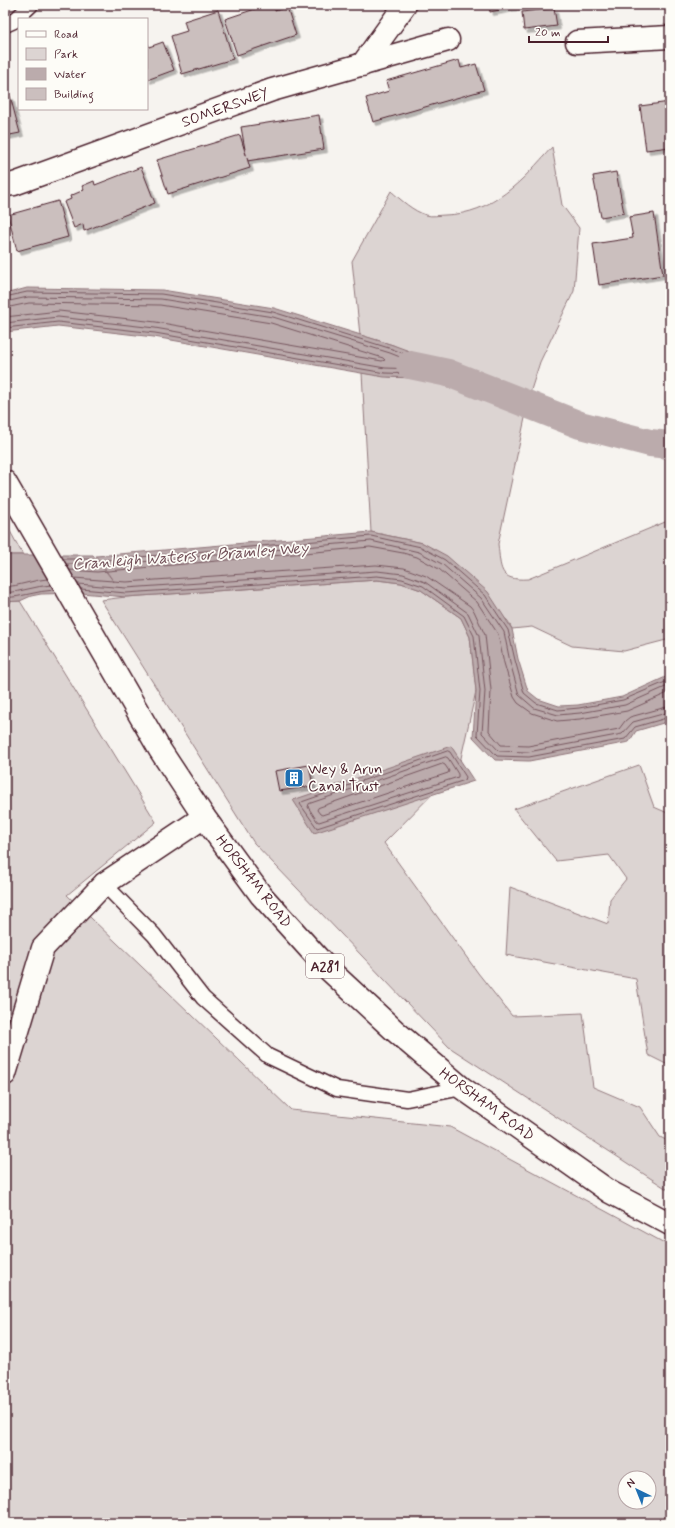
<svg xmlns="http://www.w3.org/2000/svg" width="675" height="1528" font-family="Mynerve,sans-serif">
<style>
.green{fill:#dcd4d2;stroke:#937a7e;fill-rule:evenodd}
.water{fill:#bbabac;stroke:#8e7378}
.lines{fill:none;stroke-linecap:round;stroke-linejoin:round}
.shore{stroke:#77575f;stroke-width:1}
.canal{stroke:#bbabac;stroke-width:28}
.building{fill:#cbbfbe;stroke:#4a1f2b;filter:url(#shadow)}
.service-casing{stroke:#4a1f2b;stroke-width:17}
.minor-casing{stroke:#4a1f2b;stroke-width:25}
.primary-casing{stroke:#4a1f2b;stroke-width:25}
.service{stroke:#fdfcf7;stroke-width:14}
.minor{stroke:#fdfcf7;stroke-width:22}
.primary{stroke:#fdfcf7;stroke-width:22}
.labels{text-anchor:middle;stroke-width:3.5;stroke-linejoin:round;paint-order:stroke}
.shield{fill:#fdfcf7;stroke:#806168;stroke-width:1}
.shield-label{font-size:14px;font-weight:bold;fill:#4a1f2b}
.street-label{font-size:15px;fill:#4a1f2b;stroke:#fdfcf7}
.poi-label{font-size:15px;fill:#4a1f2b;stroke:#fdfcf7;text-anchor:start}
.water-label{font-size:16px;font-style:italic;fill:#725058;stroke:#fdfcf7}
</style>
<defs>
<filter id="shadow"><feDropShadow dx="3.5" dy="3.5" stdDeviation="0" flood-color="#0004"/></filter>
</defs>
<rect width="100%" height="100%" fill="#f6f3ef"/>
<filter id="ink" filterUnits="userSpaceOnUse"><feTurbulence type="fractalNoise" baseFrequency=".025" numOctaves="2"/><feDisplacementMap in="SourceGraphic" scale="8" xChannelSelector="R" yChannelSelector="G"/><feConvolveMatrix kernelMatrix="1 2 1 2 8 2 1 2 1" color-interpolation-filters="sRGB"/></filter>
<g filter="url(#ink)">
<g class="green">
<path d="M 552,147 L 562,205 L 579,228 L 574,291 L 540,362 L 531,390 L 498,544 C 501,568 498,581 528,579 L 670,520 L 670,639 L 624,651 L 572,646 L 532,627 L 512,629 L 508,621 L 423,543 L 371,532 L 362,373 L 390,377 L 417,378 L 447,373 L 393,345 L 360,335 L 352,261 L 391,191 C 401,200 413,211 426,215 C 432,217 439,215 445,215 C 493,214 523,180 552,147 Z"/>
<polygon points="5,522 23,555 5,555"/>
<polygon points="377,580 401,583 421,590 461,618 470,637 476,691 459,767 384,843 478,973 512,1016 583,1013 593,1087 640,1107 660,1137 670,1142 670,1191 449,1047 254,843 101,600 126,597"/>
<path d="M 20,601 L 156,822 L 67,895 L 291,1110 L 450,1127 L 670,1246 L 670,1523 L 5,1523 L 5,602 ZM 625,1478 L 649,1478 L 649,1502 L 625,1502 Z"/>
<polygon points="639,765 654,807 670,814 670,1066 648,1055 636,979 506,955 510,887 608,924 610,899 626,879 609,855 556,861 514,809"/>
</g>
<g class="water">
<polygon points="27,288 162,290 274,308 393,345 428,358 448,373 417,378 384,377 154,337 58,326 5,332 5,294"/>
<polygon points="371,532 423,543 447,556 488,592 512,629 518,659 528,691 538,699 559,706 578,705 622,697 670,675 670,721 636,731 629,742 529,761 495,760 473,737 476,691 470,637 461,618 421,590 401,583 377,580 126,597 81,593 41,594 31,596 20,601 5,602 5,555 93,555 114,582 96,556"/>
<polygon points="451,746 474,781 314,833 293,800"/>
</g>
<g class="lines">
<g class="shore">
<polyline points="5,297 27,292 161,294 273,312 392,349 426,362 435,370 433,371 417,374 385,373 155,333 58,322 5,328"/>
<polyline points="5,302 28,297 161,299 273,317 390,353 420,365 421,367 416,369 385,368 155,328 58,317 5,323"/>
<polyline points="5,308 29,303 160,305 271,323 383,358 385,360 382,361 156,322 59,311 5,317"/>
<polyline points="63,559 90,559 95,561 371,536 421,547 445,560 485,595 508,630 515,660 524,693 536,703 558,710 579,708 623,700 670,680"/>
<polyline points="66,564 89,564 96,566 371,541 419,552 442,564 481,598 504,632 510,662 519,695 534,708 558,715 580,713 625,705 670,685"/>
<polyline points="70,570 97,572 370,547 403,553 417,557 439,569 477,602 498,634 504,663 514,697 518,703 532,713 557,721 580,719 627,711 670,692"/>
<polyline points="74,578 126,582 376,565 404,568 426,576 470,606 474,611 485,635 491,690 489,731 501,745 528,746 619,729 625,721 630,717 670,706"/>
<polyline points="78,584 126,588 377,571 403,574 425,582 468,613 479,636 485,691 482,733 499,751 528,752 622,734 633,722 670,712"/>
<path d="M 5,587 C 20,586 32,580 47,579"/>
<polyline points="81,589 126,593 377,576 402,579 423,586 464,616 474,636 480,691 477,735 497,756 529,757 625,739 635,727 670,717"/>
<path d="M 5,593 C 21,592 35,586 51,585"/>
<path d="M 5,598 C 22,597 36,591 54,590"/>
<polygon points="448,751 450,752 466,777 465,780 317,828 300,804 302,802"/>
<polygon points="446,757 448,758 458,774 458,777 319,822 317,821 308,807 309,804"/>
<polygon points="443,764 445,765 449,771 448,773 322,815 320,814 317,810 318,808"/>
</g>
<polyline class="canal" points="410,365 448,373 580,425 650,443 670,445"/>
</g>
<g class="building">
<polygon points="267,5 275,5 275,11 287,7 296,35 237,55 225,19"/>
<polygon points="489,5 524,5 490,12"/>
<polygon points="554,8 557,26 524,30 522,12"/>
<polygon points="218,10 233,59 182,74 171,36 187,31 184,21"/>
<polygon points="147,42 149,47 163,42 174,70 147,80"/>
<polygon points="459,60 461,68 476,64 484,90 373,122 366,98 389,91 386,81"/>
<polygon points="10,96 20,133 5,136 5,97"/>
<polygon points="670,102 670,147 646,150 640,106"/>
<polygon points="319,115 324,149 247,161 241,127"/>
<polygon points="240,135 250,168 168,194 157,160"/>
<polygon points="141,167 155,203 84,231 83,224 74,228 64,202 71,199 70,196 84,190 82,186 94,181 95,185"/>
<polygon points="616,172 624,213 601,217 593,176"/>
<polygon points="58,201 68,237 17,251 8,215"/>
<polygon points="654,213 663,275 599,285 593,244 633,238 629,217"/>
<polygon points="309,765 313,786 279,791 275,771"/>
</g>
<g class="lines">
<g class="service-casing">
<g id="service">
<polyline points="5,25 14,21 31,5"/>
<polyline points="104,884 154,935 203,998 268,1056 337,1089 407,1099 462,1088"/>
</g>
</g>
<g class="minor-casing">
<g id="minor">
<polyline points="577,42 670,37"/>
<polyline points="362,65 405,5"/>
<polyline points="5,185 14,184 272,90 448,40"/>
<polyline points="5,1074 43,948 104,884 204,817"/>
</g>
</g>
<g class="primary-casing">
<polyline id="primary" points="5,482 160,750 204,817 261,895 326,967 394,1030 462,1088 610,1192 670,1224"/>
</g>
<use href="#service" class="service"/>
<use href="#minor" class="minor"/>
<use href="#primary" class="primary"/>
</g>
</g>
<defs>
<g id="building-square" transform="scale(1)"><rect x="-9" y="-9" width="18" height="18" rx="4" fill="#1f6fb2" stroke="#fdfcf7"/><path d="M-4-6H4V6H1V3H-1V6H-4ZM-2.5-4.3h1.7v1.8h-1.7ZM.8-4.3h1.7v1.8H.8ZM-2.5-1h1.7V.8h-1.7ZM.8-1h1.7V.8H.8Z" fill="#fff"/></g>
</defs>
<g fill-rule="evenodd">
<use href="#building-square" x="294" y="778"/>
</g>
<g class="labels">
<rect class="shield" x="306" y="954" width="38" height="24" rx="3"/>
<g class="shield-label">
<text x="325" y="971">A281</text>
</g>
<g class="street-label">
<text transform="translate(225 107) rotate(-20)" y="5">SOMERSWEY</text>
<text transform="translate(254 881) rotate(52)" y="5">HORSHAM ROAD</text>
<text transform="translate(487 1104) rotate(36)" y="5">HORSHAM ROAD</text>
</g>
<g class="poi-label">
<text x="308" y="774">Wey &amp; Arun<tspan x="308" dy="17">Canal Trust</tspan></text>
</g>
<g class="water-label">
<text transform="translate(190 555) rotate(-4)" y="6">Cranleigh Waters or Bramley Wey</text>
</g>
</g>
<rect width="675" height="1528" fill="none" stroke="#fdfcf7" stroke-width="20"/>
<rect x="10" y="10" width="655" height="1508" fill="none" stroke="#4a1f2b" stroke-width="1.5" filter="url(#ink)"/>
<rect x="18" y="18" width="130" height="92" fill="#fdfcf7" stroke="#b5a4a5"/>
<rect x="26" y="31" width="20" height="6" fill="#fdfcf7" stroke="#b5a4a5"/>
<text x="54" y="38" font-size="12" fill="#4a1f2b">Road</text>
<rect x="26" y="48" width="20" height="12" fill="#dcd4d2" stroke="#b5a4a5"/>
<text x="54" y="58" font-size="12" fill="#4a1f2b">Park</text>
<rect x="26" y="68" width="20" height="12" fill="#bbabac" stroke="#b5a4a5"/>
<text x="54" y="78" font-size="12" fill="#4a1f2b">Water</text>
<rect x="26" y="88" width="20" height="12" fill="#cbbfbe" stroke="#b5a4a5"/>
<text x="54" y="98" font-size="12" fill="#4a1f2b">Building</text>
<g transform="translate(637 1490) rotate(317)"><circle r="19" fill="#fdfcf7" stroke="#b5a4a5"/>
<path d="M0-3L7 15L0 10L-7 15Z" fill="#1f6fb2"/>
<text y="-6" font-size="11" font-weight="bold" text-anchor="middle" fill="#4a1f2b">N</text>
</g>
<path d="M529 36v6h79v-6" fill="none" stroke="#4a1f2b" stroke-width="2"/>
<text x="535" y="36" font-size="12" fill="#4a1f2b" stroke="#fdfcf7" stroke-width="3" paint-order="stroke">20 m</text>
</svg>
